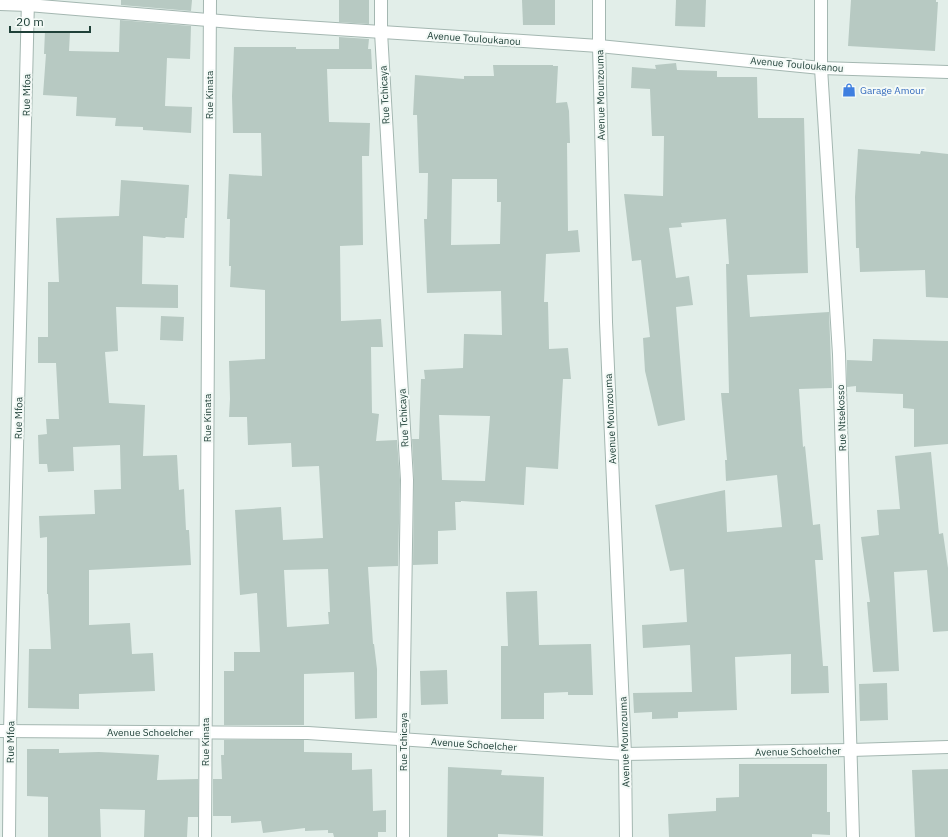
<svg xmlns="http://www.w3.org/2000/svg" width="948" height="837" font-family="'IBM Plex Sans',sans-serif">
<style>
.building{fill:#b7c9c2;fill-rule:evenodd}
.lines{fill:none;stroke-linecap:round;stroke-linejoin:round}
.minor-casing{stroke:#a4b7b1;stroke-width:14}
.minor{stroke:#fff;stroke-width:12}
.labels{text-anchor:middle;stroke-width:4;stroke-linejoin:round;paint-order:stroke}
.street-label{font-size:10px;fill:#204139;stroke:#f4faf7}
.shop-label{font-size:10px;fill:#366cbe;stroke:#f4faf7;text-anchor:start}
</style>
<rect width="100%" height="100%" fill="#e2eee9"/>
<g class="building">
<polygon points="121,0 192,0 191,11 121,5"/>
<polygon points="339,0 369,0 369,24 339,22"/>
<polygon points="522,0 555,0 555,25 523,25"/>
<polygon points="676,0 706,0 705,27 675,26"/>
<polygon points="851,0 936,0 936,2 938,2 935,51 848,46"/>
<polygon points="120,20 191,26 190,59 167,58 165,106 192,107 191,133 143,130 143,127 115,126 116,118 76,116 77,97 43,95 46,54 44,54 45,31 70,32 69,51 119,52"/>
<path d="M 339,37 L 369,39 L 368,49 L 371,49 L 372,69 L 327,69 L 329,122 L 370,123 L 369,156 L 362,156 L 363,245 L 340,246 L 341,321 L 381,319 L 383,347 L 371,347 L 372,413 L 379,414 L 376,441 L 397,440 L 400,480 L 398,566 L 368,567 L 373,644 L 374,644 L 377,669 L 377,718 L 355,719 L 354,672 L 304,674 L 304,725 L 224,725 L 224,671 L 234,671 L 234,652 L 260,652 L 257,593 L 240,595 L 235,510 L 281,507 L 283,540 L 323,538 L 319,466 L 292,467 L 291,443 L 248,445 L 247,417 L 229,417 L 230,399 L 229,361 L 265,359 L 265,290 L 230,287 L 231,266 L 229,266 L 230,219 L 227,219 L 229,174 L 262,176 L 261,133 L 233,133 L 232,96 L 234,47 L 296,47 L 296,49 L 339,49 ZM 328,569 L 330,612 L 328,612 L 329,624 L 287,627 L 284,570 Z"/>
<polygon points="676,63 677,70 717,71 717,77 757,77 758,118 804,118 808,273 747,275 750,317 829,312 832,388 799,389 803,447 805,446 813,525 820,524 823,560 815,560 823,666 828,666 829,693 791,694 791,654 735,657 737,710 678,712 678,718 652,719 652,712 634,713 633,693 692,692 690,645 643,648 642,625 687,622 684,569 670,571 655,505 725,490 727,532 782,527 777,475 726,481 725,460 727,460 721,393 729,393 726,264 729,264 726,219 681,223 682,227 669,228 676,278 689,276 693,305 676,307 685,420 658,426 645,371 643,338 650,337 641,260 632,261 624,194 663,196 664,136 652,136 650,89 631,88 632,67 656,69 655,65"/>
<path d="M 493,65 L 553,65 L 553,66 L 558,66 L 556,103 L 567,102 L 569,111 L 570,143 L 567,143 L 568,231 L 578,230 L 580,252 L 546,254 L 544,302 L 548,302 L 549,349 L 568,348 L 571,379 L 563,379 L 558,469 L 526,467 L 524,505 L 461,501 L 461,502 L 455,502 L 456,530 L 438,531 L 438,564 L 413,565 L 414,480 L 412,439 L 419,439 L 421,379 L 425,379 L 424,370 L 463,368 L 464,334 L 502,335 L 501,291 L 427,293 L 424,219 L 427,219 L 428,173 L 419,173 L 417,115 L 413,115 L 415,75 L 464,79 L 464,76 L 494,76 ZM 452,179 L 497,179 L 497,202 L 501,202 L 500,244 L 451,245 ZM 439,415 L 490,416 L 485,481 L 442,480 Z"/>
<polygon points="858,149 920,154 921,151 948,154 948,298 926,297 925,270 860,272 859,248 856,248 855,197"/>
<polygon points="121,180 189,185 187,218 185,218 184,238 166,237 165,238 143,236 142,284 178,285 178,308 116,307 118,351 105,352 109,403 145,405 143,456 177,455 179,490 184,489 186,530 189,530 191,565 89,570 89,625 130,623 132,654 153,653 155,691 79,694 79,709 28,708 29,649 51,649 48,594 47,594 47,537 40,538 39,516 95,514 94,490 121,489 120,445 73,447 74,471 48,472 47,464 39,464 38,435 47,434 46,419 59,419 56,363 38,363 38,337 48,337 48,282 59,282 56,218 119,216"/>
<polygon points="161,316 184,317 183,341 160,340"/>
<polygon points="873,339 948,341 948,444 914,447 914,409 903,408 903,394 856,392 856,386 847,387 847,360 872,361"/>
<polygon points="931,452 939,534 943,533 948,568 948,631 933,632 927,570 894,572 899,671 873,672 867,602 870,602 861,537 879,535 877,510 900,509 895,456"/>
<polygon points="537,591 539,645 591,644 593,695 568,695 568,692 544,693 544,719 501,719 501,646 508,646 506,592"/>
<polygon points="447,670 448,704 421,705 420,671"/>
<polygon points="887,683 888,720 860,721 859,684"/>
<polygon points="224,740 304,740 304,752 352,753 352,770 372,769 373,811 386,810 386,832 378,832 378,837 334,837 333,833 328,833 328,830 305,831 305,828 263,833 261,821 231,823 231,816 213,816 213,779 222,779 221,755 224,755"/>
<polygon points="27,749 59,749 59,753 99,752 159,755 157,780 198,779 198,817 188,817 187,837 144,837 145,810 100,809 101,837 48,837 48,797 27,796"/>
<polygon points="739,764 827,764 827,812 830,812 830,835 812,834 812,837 669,837 668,814 716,811 716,798 739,797"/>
<polygon points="448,767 502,770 501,775 544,777 543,836 498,834 498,837 447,837"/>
<polygon points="948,769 948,837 915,837 912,770"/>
</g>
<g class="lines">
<g class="minor-casing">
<g id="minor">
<polyline points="381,0 381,32 407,480 403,739 403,837"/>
<polyline points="599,0 599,46 606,322 625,754 626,837"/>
<polyline points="821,0 821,68 839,354 853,837"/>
<polyline points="0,4 28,5 244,23 599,46 821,68 948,72"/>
<polyline points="0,731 308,733 625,754 851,750 948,747"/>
<polyline points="9,837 10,732 28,0"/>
<polyline points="205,837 210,0"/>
</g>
</g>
<use href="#minor" class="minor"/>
</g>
<defs>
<g id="shop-bare" transform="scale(1.08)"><path d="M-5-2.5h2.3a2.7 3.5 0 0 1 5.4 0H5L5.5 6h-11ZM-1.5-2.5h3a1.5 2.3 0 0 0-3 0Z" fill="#3f7fe0" stroke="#f4faf7" stroke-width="2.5" paint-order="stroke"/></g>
</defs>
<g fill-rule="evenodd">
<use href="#shop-bare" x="849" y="90"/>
</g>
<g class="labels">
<g class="street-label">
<text transform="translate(474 38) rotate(4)" y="4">Avenue Touloukanou</text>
<text transform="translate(797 64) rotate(5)" y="4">Avenue Touloukanou</text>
<text transform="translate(26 95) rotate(-89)" y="4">Rue Mfoa</text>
<text transform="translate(209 95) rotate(-90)" y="4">Rue Kinata</text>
<text transform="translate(384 95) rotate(-93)" y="4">Rue Tchicaya</text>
<text transform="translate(600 95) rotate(-91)" y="4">Avenue Mounzouma</text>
<text transform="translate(18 418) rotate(-89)" y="4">Rue Mfoa</text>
<text transform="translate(207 418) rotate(-90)" y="4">Rue Kinata</text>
<text transform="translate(403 418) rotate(-93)" y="4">Rue Tchicaya</text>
<text transform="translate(841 418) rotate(-92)" y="4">Rue Ntsekosso</text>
<text transform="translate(610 419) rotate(-93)" y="4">Avenue Mounzouma</text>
<text x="150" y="736">Avenue Schoelcher</text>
<text transform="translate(10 742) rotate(-89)" y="4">Rue Mfoa</text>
<text transform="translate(205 742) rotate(-90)" y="4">Rue Kinata</text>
<text transform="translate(403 742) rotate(-90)" y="4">Rue Tchicaya</text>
<text transform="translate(624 742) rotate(-92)" y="4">Avenue Mounzouma</text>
<text transform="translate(474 744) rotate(4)" y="4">Avenue Schoelcher</text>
<text transform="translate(798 751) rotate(-1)" y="4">Avenue Schoelcher</text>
</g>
<g class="shop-label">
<text x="860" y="94">Garage Amour</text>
</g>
</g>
<path d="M10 26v6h80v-6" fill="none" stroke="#204139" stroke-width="2"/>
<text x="16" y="26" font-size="12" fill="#204139" stroke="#f4faf7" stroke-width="3" paint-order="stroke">20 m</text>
</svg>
